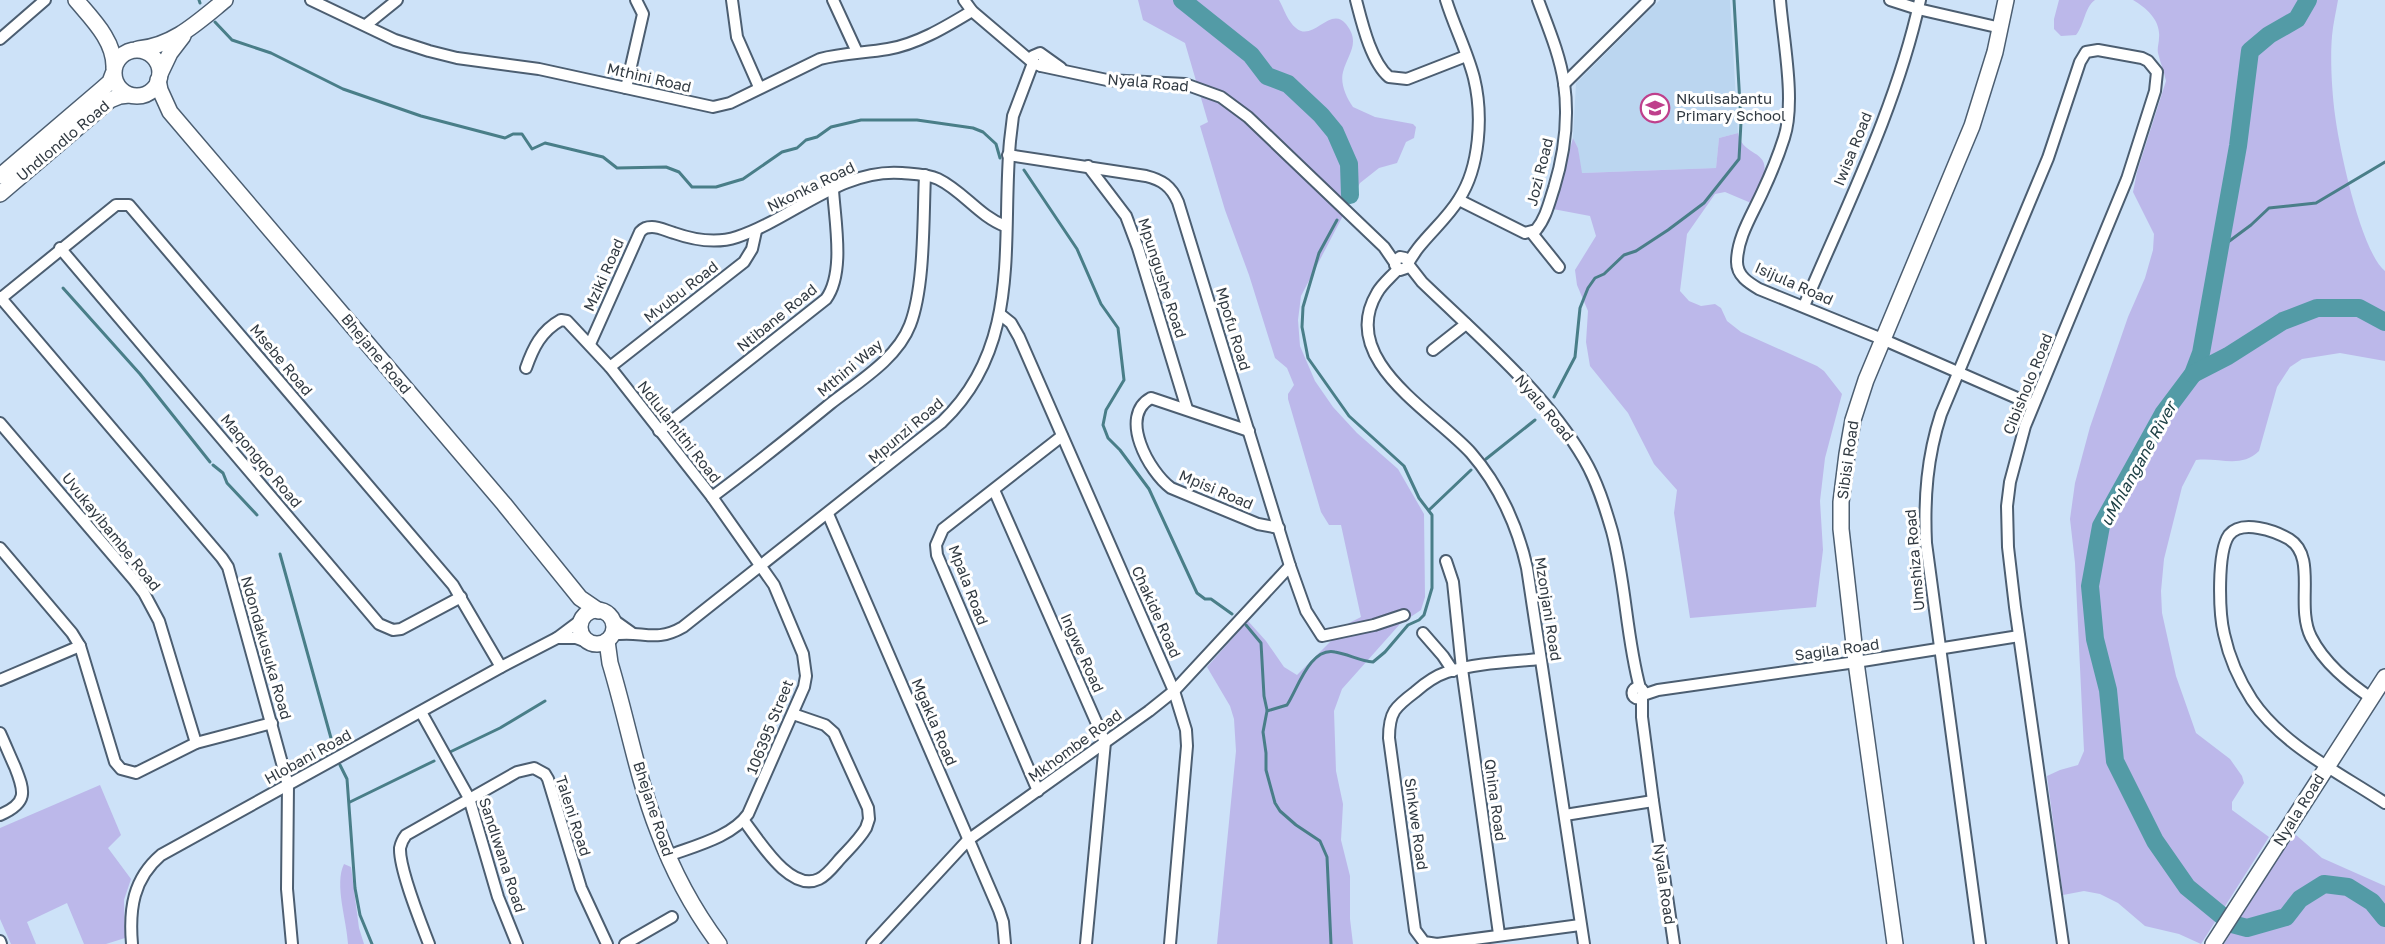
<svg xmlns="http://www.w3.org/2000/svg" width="2385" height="944" font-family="'Golos Text',sans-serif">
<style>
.built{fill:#bbd6f0}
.green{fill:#bcb8ea}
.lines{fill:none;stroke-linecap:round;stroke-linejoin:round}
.stream{stroke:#497e88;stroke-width:3}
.river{stroke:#539ba6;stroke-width:18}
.street-casing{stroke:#4c5e71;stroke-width:14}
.secondary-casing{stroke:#4c5e71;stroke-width:18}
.street{stroke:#fff;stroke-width:10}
.secondary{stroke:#fff;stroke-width:15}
.labels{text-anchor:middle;stroke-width:6;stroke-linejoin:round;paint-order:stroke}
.street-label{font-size:15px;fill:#313a42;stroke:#fff}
.poi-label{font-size:15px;fill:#313a42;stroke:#fff;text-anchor:start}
.water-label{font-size:16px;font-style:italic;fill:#1d4045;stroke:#fff}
</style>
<rect width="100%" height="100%" fill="#cde2f8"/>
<polygon class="built" points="1660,0 1730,0 1738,133 1719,138 1716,168 1581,173 1578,148 1573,138 1576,83"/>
<g class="green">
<path d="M 1138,0 L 1279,0 C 1284,9 1288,22 1296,28 C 1313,43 1330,5 1346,24 C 1361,43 1348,53 1343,72 C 1340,83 1346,97 1353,107 L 1375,117 L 1413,124 L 1416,127 L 1414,138 L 1406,142 L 1397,163 L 1379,168 L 1360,183 L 1301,296 L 1298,320 L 1300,346 L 1315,381 L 1333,407 L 1357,433 L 1398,469 L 1424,514 L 1425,597 L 1421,610 L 1400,624 L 1342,689 L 1334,711 L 1336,771 L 1343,804 L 1341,840 L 1350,876 L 1350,919 L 1353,944 L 1217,944 L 1236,751 L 1234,719 L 1230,706 L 1207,667 L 1248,621 L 1266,641 L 1284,667 L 1297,675 L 1349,623 L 1361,617 L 1341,525 L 1329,525 L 1321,512 L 1288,399 L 1288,394 L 1294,385 L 1287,368 L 1275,358 L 1249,275 L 1225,210 L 1200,126 L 1208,122 L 1185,43 L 1143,20 Z"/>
<path d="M 2059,0 L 2095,0 C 2084,8 2085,24 2076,35 L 2061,36 L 2054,29 L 2054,19 Z"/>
<path d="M 2133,0 L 2338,0 C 2336,12 2333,24 2332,36 C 2330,60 2332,92 2335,115 C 2339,147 2361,252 2385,271 L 2385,361 L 2340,353 L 2302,359 L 2290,367 L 2277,387 L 2259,451 C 2241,469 2219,457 2196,460 L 2182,487 L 2164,559 L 2161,591 L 2162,613 L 2176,676 L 2196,733 L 2230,759 L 2242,776 L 2244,783 L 2232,802 L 2232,810 L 2269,837 L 2201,944 L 2179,934 L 2145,926 L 2118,903 L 2100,894 L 2084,891 L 2063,895 L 2047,776 L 2060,770 L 2078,765 L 2084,751 L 2075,563 L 2070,519 L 2075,483 L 2090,427 L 2128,317 L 2145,278 L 2153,250 L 2154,234 L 2133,192 L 2137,172 L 2166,81 C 2164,71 2160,62 2158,53 C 2157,48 2159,43 2159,38 C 2161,21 2147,8 2133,0 Z"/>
<path d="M 1738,133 C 1742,156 1769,150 1764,173 C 1762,183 1755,194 1751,203 L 1725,192 L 1715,194 L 1687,234 L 1680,291 L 1689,301 L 1701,306 L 1715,304 L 1721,308 L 1727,321 L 1741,332 L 1817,366 L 1824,371 L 1842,394 L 1825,458 L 1820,501 L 1823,550 L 1816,607 L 1690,618 L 1674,513 L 1677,490 L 1654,464 L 1628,413 L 1590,366 L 1586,342 L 1588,311 L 1577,285 L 1575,270 L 1596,236 L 1590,216 L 1553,209 L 1573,138 L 1578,148 L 1582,173 L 1716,168 L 1719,138 Z"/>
<polygon points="100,785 121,835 108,848 131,879 124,900 125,938 106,944 84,944 67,903 27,922 36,944 11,944 0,919 0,828"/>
<polygon points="2296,835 2322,858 2385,886 2385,944 2224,944 2285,847"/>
<path d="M 344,864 L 351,867 L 359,928 L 364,944 L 348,944 C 347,921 334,884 344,864 Z"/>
</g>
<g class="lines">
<g class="stream">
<polyline points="199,0 200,3"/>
<polyline points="215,22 232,40 271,53 343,89 421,116 505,138 513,134 522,134 532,149 545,143 603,157 617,168 666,167 679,172 692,187 716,187 743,179 782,152 797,148 806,140 817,137 831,127 861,120 917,120 973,128 983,132 996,144 1000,158"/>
<polyline points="1024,170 1077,249 1101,304 1118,328 1124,380 1106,410 1103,425 1108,438 1120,450 1149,489 1197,593 1205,599 1211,599 1232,614"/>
<polyline points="2220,248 2251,225 2269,208 2316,203 2385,162"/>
<polyline points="63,288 140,374 210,462"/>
<polyline points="1554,397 1575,357 1580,308 1588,288 1595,278 1604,274 1624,255 1636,251 1668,230 1704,203 1739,159 1741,122 1734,0"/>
<polyline points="1486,459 1535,420"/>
<polyline points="213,465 223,473 227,483 257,515"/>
<polyline points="1429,510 1471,470"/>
<polyline points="280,554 334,749"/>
<polyline points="1246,625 1261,643 1264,696 1267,710"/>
<polyline points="450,752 500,728 545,701"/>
<polyline points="340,765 347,779 355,888 360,915 372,944"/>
<polyline points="350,802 434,761"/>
<path d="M 1331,944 L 1327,857 L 1320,841 L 1296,825 L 1280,811 L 1275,803 L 1266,770 L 1266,753 L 1263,732 L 1267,711 L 1287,705 C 1298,688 1310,647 1335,652 C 1348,654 1360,661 1373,662 L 1385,652 L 1408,625 L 1419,620 L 1424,615 L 1432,588 L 1432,515 L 1419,498 L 1404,466 L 1349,416 L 1308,358 L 1302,327 L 1303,307 L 1319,253 L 1337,220"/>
</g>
<g class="river">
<polyline points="1182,0 1251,55 1267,76 1288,84 1321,115 1335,132 1349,164 1350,195"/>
<polyline points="2308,0 2297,19 2269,35 2250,51 2238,146 2201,353 2193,374 2163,414 2101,526 2090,586 2095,639 2108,690 2115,761 2155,841 2187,887 2232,924 2247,928 2286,917 2300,899 2324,884 2348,887 2372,902 2385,918"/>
<polyline points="2193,374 2228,356 2283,321 2317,308 2359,308 2385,322"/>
</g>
<g class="street-casing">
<g id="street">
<path d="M 311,0 L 395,40 L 429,51 L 457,58 L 539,69 L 713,107 L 730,103 L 820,59 C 842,53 865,53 888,49 C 918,44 947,26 972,11"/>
<polyline points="732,0 737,37 759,87"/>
<polyline points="833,0 857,52"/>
<polyline points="964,0 972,11 1032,62"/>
<path d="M 1356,0 C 1362,23 1371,62 1389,77 L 1407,79 L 1466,56"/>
<path d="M 1780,0 C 1783,39 1796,102 1784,138 C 1778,157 1770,176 1762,193 C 1752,215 1737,238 1737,262 C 1737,276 1749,283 1759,289 L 1882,339 L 2033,405"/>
<polyline points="1890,0 1918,9 2001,28"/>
<polyline points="366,25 397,0"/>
<polyline points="0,39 45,0"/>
<polyline points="1044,57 1044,63 1041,66 1033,63 1033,56 1040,53 1061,68"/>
<polyline points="1041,66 1107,80 1185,84 1221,97 1248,117 1384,247 1395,263"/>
<polyline points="1564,84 1649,0"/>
<polyline points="626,88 643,14 636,0"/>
<path d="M 1008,155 L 1146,176 C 1162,180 1171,186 1178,202 L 1290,566 L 1306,611 L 1322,636 L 1374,625 L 1404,615"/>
<polyline points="1088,166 1126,216 1138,248 1187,409"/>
<path d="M 1459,200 L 1525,233 L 1536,230 C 1546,218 1549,203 1554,188 C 1564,155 1569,118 1564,83 C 1560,55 1548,27 1538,0"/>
<polyline points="1531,232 1559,267"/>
<polyline points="60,248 379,624 393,630 401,629 461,597"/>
<path d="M 1408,262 L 1405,258 L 1400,257 L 1396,260 L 1395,265 L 1400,270 L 1406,268 C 1417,242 1444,224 1459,199 C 1480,167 1483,115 1474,78 C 1467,51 1454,26 1446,0"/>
<path d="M 1408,264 L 1422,282 C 1478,336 1545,392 1584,459 C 1597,481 1605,507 1612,531 C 1626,583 1626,637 1640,688"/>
<path d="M 1398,269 C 1391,277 1382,284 1377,293 C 1337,360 1434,412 1471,453 C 1499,485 1518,527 1527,568 L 1584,944"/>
<polyline points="0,297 222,558 228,567 288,785 287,889 292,944"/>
<polyline points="0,299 116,205 129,205 453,585 501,667"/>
<path d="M 1804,306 C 1846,207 1897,106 1920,0"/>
<polyline points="1001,315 1011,323 1019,337 1174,691 1186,730 1187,746 1170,944"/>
<path d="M 590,344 L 640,232 C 644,228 646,227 652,227 C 659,227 667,231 674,233 C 694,240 716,244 737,237 C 792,219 841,168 902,173 C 913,174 927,174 938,179 C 963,191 979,216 1005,226"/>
<polyline points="1433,350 1466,324"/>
<polyline points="610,367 744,262 752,249 756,231"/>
<path d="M 526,368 C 533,348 541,331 561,320 L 567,321 L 610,367 L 712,497 L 774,585 L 803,654 L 806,676 L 804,687 L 748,814 C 732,837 694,846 668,856"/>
<polyline points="0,423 134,580 144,593 159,621 196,743"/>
<path d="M 659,431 L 826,299 C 845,273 835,222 833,190"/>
<path d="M 1249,431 L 1151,398 C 1118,416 1149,472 1171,488 L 1258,524 L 1279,528"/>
<polyline points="994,490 1105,742 1086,944"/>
<path d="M 712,497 C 752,467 791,436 830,404 C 858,382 897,359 910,325 C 925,286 923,218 925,175"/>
<polyline points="828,514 999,910 1003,922 1005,944"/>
<polyline points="0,548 72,633 80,646 115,762 121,769 136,773 196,743 272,723"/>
<polyline points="1446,561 1453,582 1462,669 1499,934"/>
<polyline points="611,618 632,633"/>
<polyline points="1423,633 1443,656 1453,671"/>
<path d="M 612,635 C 640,629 654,644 683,627 L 942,422 C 1023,345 1001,241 1010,141 L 1013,116 L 1033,63"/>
<polyline points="557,638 576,638 587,642"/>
<path d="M 1540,659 C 1510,662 1476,663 1447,672 C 1435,676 1424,684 1415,692 C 1395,707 1389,712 1389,738 L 1415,930 L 1424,942 L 1437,944 L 1580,925"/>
<polyline points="0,680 80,646"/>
<circle cx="1638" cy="693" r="5.5"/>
<polyline points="1643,695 1658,690 1856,662 2019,636"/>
<polyline points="1642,696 1642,717 1653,801 1674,944"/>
<path d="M 2371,698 C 2348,682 2324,663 2311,637 C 2295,605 2318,557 2289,539 C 2275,531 2242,519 2229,535 C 2217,552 2219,613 2224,634 C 2229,657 2239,680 2252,700 C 2283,746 2340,773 2385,803"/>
<polyline points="421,712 469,798 498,897 517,944"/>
<path d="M 0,733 C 5,744 10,756 15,767 C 25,792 28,803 0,815"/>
<polyline points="1038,791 937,555 936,545 943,529 1062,436"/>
<polyline points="1565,815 1653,801"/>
<path d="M 744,821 C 759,840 790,893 819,879 C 827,875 833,867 839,860 C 848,850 859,840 866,828 L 869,819 L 868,808 L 834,733 L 825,725 L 793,714"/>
<polyline points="0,941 1,944"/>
<path d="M 132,944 C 129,909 133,879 161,855 L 501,667 L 557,638 L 581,620"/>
<path d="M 429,944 C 421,923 399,869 400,848 C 401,843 403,839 406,835 L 517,772 L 534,768 L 545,774 L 548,779 L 581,888 L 607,944"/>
<polyline points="625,944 672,917"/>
<polyline points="872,944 968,840 1149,711 1174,691 1290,566"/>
<path d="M 1980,944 L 1926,543 C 1924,498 1927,457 1941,414 L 2048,158 L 2080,62 L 2086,52 L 2098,50 L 2142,58 L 2148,61 L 2157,72 L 2155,91 L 2127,179 L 2025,426 L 2010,482 L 2007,506 L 2008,547 L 2015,607 L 2063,944"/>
</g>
</g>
<g class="secondary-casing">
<g id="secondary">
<path d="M 76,0 C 92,19 115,41 114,68"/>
<path d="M 138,49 C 173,46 198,22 225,0"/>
<circle cx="137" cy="73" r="23"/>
<polyline points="160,74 170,53 183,36"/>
<polyline points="158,80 160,90 170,112 504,504 580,598 599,611"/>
<polyline points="0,176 102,89 110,82 113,74"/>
<polyline points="0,194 110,100 120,96 129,95"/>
<circle cx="597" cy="627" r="17"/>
<path d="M 607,641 L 610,663 C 627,719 637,777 658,831 C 673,872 693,909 719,944"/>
<polyline points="1895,944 1856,662 1841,529 1841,502 1847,454 1853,420 1866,380 1972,126 1995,52 2006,0"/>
<polyline points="2213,944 2385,677"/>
</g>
</g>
<use href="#street" class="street"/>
<use href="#secondary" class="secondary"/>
</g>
<defs>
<g id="school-ring" transform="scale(1.5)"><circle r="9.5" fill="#fff" stroke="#bf408c" stroke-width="1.5"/><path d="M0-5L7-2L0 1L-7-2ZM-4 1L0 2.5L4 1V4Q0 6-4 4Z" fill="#bf408c"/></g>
</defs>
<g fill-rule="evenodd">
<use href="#school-ring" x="1655" y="108"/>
</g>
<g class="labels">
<g class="street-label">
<text transform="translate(649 78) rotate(13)" y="5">Mthini Road</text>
<text transform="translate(1148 83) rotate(5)" y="5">Nyala Road</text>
<text transform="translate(63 141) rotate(-40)" y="5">Undlondlo Road</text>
<text transform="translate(1853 149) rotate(-68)" y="5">Iwisa Road</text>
<text transform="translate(1540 172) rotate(-76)" y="5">Jozi Road</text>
<text transform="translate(811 187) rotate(-26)" y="5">Nkonka Road</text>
<text transform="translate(604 275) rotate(-66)" y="5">Mziki Road</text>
<text transform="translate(1162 278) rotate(72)" y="5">Mpungushe Road</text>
<text transform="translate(1794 284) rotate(24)" y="5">Isijula Road</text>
<text transform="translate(681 292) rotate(-38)" y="5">Mvubu Road</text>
<text transform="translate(777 318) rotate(-39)" y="5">Ntibane Road</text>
<text transform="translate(1233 329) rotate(73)" y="5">Mpofu Road</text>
<text transform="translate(376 354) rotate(50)" y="5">Bhejane Road</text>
<text transform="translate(281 360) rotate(50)" y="5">Msebe Road</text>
<text transform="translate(850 368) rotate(-40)" y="5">Mthini Way</text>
<text transform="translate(2028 384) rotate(-68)" y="5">Cibisholo Road</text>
<text transform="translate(1544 408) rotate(50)" y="5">Nyala Road</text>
<text transform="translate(906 431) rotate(-40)" y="5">Mpunzi Road</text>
<text transform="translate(679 432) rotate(52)" y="5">Ndlulamithi Road</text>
<text transform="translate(1848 460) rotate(-82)" y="5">Sibisi Road</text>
<text transform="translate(261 461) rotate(50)" y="5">Maqongqo Road</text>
<text transform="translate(1216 490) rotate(23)" y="5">Mpisi Road</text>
<text transform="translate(111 532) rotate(51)" y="5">Uvukayibambe Road</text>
<text transform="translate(1915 560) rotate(-95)" y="5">Umshiza Road</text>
<text transform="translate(968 585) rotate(69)" y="5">Mpala Road</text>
<text transform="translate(1548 609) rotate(81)" y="5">Mzonjani Road</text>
<text transform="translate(1156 612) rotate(66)" y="5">Chakide Road</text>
<text transform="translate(266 648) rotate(74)" y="5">Ndondakusuka Road</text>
<text transform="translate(1837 650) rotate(-8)" y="5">Sagila Road</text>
<text transform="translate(1082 653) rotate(66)" y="5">Ingwe Road</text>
<text transform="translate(934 722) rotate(67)" y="5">Mgakla Road</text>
<text transform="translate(770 727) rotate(-68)" y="5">106395 Street</text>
<text transform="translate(1075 746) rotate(-36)" y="5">Mkhombe Road</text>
<text transform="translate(308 757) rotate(-29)" y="5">Hlobani Road</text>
<text transform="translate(1495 800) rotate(82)" y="5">Qhina Road</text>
<text transform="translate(653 809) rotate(72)" y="5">Bhejane Road</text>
<text transform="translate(2299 810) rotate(-58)" y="5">Nyala Road</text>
<text transform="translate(573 816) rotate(72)" y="5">Taleni Road</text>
<text transform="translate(1416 824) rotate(82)" y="5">Sinkwe Road</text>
<text transform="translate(502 855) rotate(72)" y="5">Sandlwana Road</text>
<text transform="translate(1664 884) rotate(82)" y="5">Nyala Road</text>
</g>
<g class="poi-label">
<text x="1676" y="104">Nkulisabantu<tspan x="1676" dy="17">Primary School</tspan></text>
</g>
<g class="water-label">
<text transform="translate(2138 464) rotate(-61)" y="6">uMhlangane River</text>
</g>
</g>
</svg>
